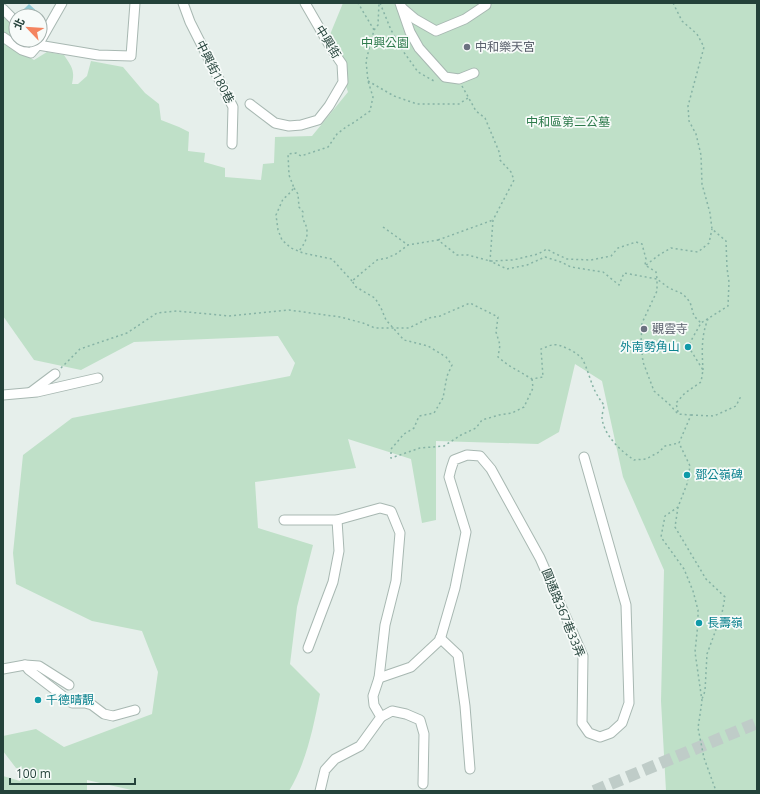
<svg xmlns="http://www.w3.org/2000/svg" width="760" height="794" font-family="'Open Sans','Noto Sans TC',sans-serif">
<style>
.green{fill:#bfe0c8}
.water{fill:#8ec9d4}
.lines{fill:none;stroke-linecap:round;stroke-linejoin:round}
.highway-tunnel{stroke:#bfccc8;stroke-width:12;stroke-dasharray:12 6;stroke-linecap:butt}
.minor-casing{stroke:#a8b8b2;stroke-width:11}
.path{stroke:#86b3a5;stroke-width:1.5;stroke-dasharray:2 3;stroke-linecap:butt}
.minor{stroke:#fff;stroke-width:9}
.worship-dot{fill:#6b7280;stroke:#f7fbf9;stroke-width:1.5}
.culture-dot{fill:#0f9aa8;stroke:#f7fbf9;stroke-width:1.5}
.labels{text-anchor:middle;stroke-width:3.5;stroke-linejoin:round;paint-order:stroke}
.street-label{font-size:12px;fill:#24423a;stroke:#f7fbf9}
.park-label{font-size:12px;fill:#2d7a4b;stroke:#f7fbf9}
.worship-label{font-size:12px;fill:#5b616d;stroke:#f7fbf9;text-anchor:start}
.culture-label{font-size:12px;fill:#0d838f;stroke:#f7fbf9;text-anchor:start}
</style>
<rect width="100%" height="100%" fill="#e6efeb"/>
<path class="green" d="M 343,3 L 757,3 L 757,791 L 666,791 L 661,701 L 664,570 L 623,477 L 602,381 L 575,364 L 559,432 L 538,444 L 436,441 L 436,520 L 422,523 L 411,459 L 348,439 L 356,468 L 255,482 L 258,528 L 313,545 L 297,607 L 290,664 L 320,694 C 313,728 307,761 289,791 L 136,791 L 87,780 L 87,791 L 3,791 L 3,776 L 20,781 L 28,770 L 16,768 L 3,751 L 3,736 L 36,729 L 64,747 L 152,714 L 158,672 L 142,631 L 92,621 L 16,584 L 13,553 L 23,455 L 72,418 L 290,376 L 295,363 L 278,336 L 134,342 L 81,370 L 34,360 L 3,316 L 3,16 L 16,28 L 10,46 L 34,60 L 47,52 L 64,55 C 72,67 75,70 72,84 L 78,84 L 87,76 L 91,61 L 123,67 L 145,93 L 159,104 L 161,120 L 179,127 L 189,132 L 188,151 L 205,153 L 204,162 L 225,168 L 225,177 L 261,180 L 263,164 L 274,163 L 275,137 L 312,136 L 348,92 L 329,37 Z"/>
<polygon class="water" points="29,4 44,18 40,23 40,16 28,16 22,11"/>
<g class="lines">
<polyline class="highway-tunnel" points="594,791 757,723"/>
<g class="minor-casing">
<g id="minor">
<polyline points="183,3 190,22 233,107 232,144"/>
<polyline points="400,3 410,32 419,48 445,77 459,79 474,73"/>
<polyline points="402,8 415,19 436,31 465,19 486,5 486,3"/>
<polyline points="3,9 16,22"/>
<polyline points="3,37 22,50 31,53 38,45 62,3"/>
<polyline points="34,40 38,45 98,55 131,56 135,3"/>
<polyline points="250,104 275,123 289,126 301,125 318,120 329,106 343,82 342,64 331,48 305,3"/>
<polyline points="31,392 55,374"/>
<polyline points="3,395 37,392 98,378"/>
<polyline points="284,520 337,520 380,508 391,511 400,533 396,581 385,625 379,678 373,696 374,705 381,717 360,746 335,759 325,770 320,791"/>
<polyline points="440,638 458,655 465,706 470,769"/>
<polyline points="308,648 333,582 339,551 337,520"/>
<polyline points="25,665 29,670 72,703 85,703 92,705 104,714 113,716 135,710"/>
<polyline points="3,669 25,665 39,666 69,685"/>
<polyline points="379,678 411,667 440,640 455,588 466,532 449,477 451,469 454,460 467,455 480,456 491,469 540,558 583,656 582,723 589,733 600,737 611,733 622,723 629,703 626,605 584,457"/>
<polyline points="381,717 392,711 406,714 420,720 424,734 423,784"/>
</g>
</g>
<g class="path">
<polyline points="380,3 391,30 403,51 418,72 434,81 436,80"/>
<polyline points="673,3 682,21 697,34 704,47 688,106 689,121 696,134 701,155 702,184 710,213 712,229 726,241 727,268 729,282 728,306 701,323 688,346 703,370 701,382 685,393 676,403 678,412"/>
<polyline points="374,30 378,25 379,3"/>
<polyline points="368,81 394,96 417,104 459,104 468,98"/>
<polyline points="462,86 476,111 485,118 500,154 500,160 511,172 514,180 493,220 490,261 507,269 527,265 545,257 561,262 571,267 603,272 619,285 624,273 657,279 657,291 642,323 641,343 643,362 654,391 669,404 678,414 691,415 679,443 690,466 687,484 678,507 665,516 661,537 684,569 693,591 698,610 698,623 695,652 702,701 698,728 704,758 716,791"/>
<path d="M 294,188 L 298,194 L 299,207 L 303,212 C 301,221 307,223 307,231 C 308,238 303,246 299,251"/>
<polyline points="383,227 408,245"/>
<polyline points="438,240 493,220"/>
<polyline points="646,265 659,255 671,248 698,252 709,243 712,229"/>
<polyline points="352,281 332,259 303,253 291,248 282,240 278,230 276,215 283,199 288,195 294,188 289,175 288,154 296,153 301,156 328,147 337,134 346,127 353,123 370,111 373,97 368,81 366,61 374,30 358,3"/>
<path d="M 61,368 L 80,349 L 127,333 L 157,313 L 177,311 L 229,316 L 289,310 L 340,317 L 363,323 L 375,328 L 409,328 L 429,318 L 440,316 L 470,303 L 498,317 L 496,332 L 500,345 L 498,357 L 508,365 L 532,379 L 543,377 L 541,349 C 545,348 549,345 553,345 C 560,343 580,354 583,360 C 591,377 591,389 604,405 C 604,408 602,414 602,417 C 603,435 621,451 634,460 L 646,459 L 659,452 L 665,446 L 679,443"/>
<path d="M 703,370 C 702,352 701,336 708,319"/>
<polyline points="532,379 533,388 524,407 512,413 499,415 482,420 476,428 461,435 444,446 420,448 391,458 391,449 404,434 414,428 419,416 434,413 443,398 447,376 452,365 446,357 428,346 404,340 386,320 381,308 375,298 356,287 352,281 377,260 387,258 396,254 408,245 438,240 457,255 468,255 490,261 513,260 538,254 547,249 554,253 567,259 591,260 611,256 618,248 636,242 642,244 646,259 645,265 656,272 657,279 669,288 683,294 690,302 694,316 701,323"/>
<polyline points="691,415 714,416 736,406 741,396"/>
<polyline points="678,507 675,527 706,579 725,597 722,613 707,654 705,691 702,699"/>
</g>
<use href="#minor" class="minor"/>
</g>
<g class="worship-dot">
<circle cx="467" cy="47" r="4"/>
<circle cx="644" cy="329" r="4"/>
</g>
<g class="culture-dot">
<circle cx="688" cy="347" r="4"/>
<circle cx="687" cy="475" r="4"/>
<circle cx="699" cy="623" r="4"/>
<circle cx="38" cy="700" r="4"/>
</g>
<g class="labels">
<g class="street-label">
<text transform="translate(328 42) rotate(58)" y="4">中興街</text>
<text transform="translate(215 72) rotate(63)" y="4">中興街180巷</text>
<text transform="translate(563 613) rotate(68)" y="4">圓通路367巷33弄</text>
</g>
<g class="park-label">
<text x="385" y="47">中興公園</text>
<text x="568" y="126">中和區第二公墓</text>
</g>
<g class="worship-label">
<text x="475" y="51">中和樂天宮</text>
<text x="652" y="333">觀雲寺</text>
</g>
<g class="culture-label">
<text x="680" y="351" text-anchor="end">外南勢角山</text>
<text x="695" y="479">鄧公嶺碑</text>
<text x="707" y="627">長壽嶺</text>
<text x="46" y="704">千德晴靚</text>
</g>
</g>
<rect width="760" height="794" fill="none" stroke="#24423a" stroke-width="8"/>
<g transform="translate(28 28) rotate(295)"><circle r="19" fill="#f7fbf9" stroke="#a3b1ad"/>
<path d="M0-3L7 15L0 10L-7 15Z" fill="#f4845f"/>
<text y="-6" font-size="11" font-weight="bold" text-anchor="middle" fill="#24423a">北</text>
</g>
<path d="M10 778v6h125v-6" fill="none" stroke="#24423a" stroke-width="2"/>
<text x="16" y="778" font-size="12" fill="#24423a" stroke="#f7fbf9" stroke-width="3" paint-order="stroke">100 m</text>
</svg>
